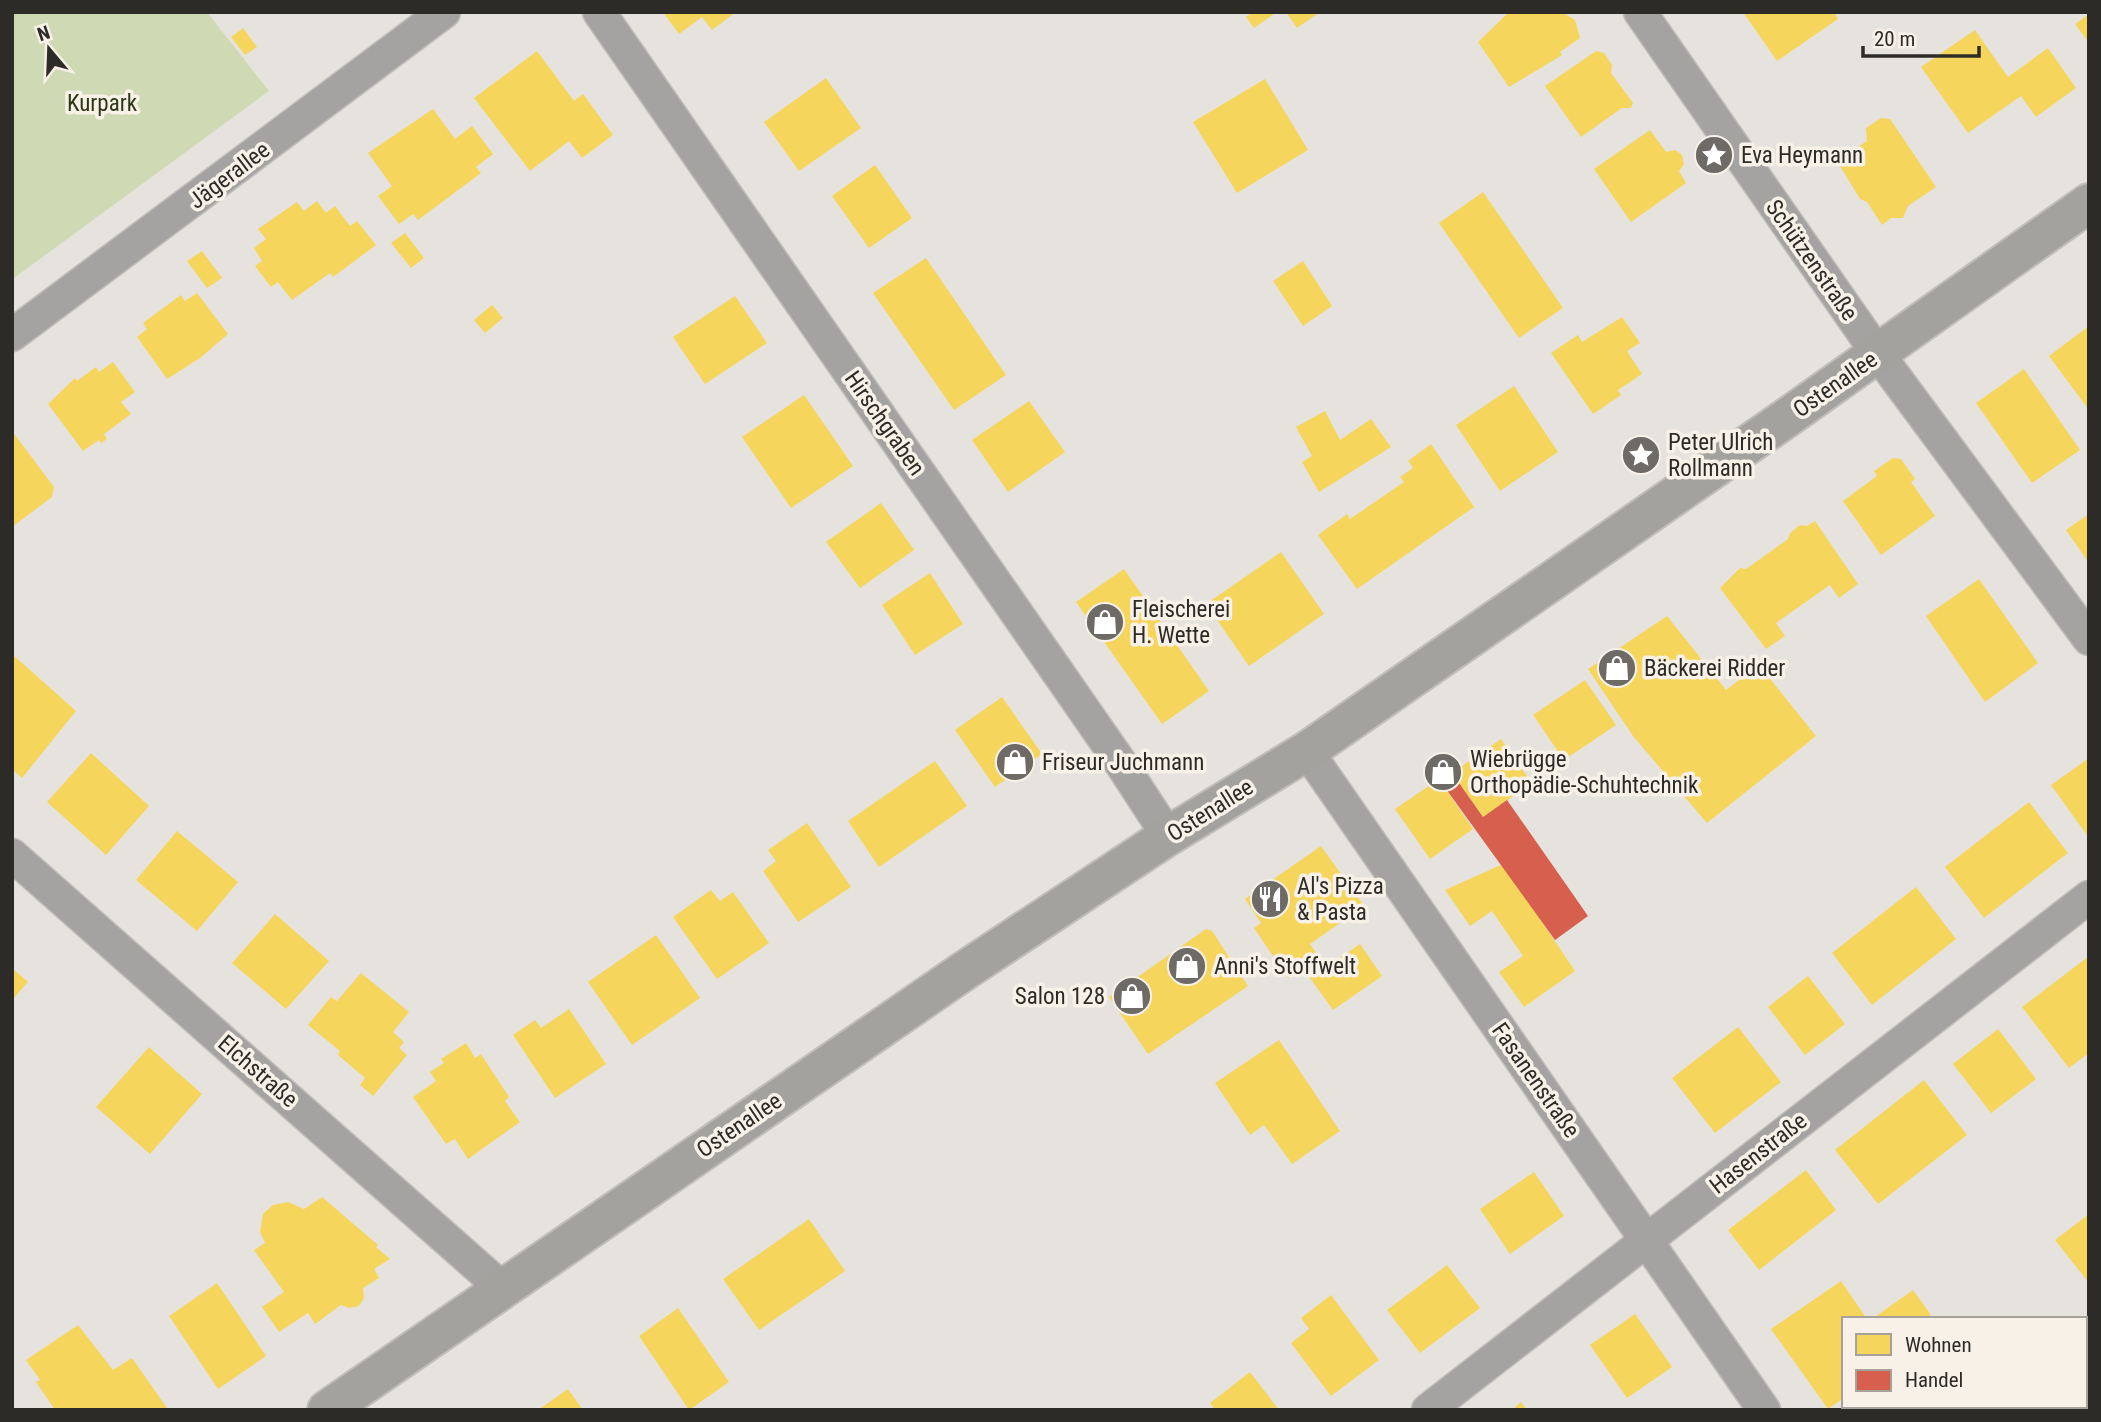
<svg xmlns="http://www.w3.org/2000/svg" width="2101" height="1422" font-family="'Roboto Condensed',sans-serif">
<style>
.green{fill:#cfdab5}
.homes{fill:#f6d55c}
.shops{fill:#d6604d}
.lines{fill:none;stroke-linecap:round;stroke-linejoin:round}
.street-casing{stroke:#c0beba;stroke-width:35}
.secondary-casing{stroke:#c0beba;stroke-width:42}
.street{stroke:#a4a3a1;stroke-width:32}
.secondary{stroke:#a4a29f;stroke-width:38}
.labels{text-anchor:middle;stroke-width:7;stroke-linejoin:round;paint-order:stroke}
.park-label{font-size:23px;fill:#2c3715;stroke:#f7f1e8}
.poi-label{font-size:23px;fill:#2d2b27;stroke:#f7f1e8;text-anchor:start}
.street-label{font-size:23px;fill:#2d2b27;stroke:#f7f1e8}
</style>
<rect width="100%" height="100%" fill="#e6e3de"/>
<polygon class="green" points="12,12 207,12 269,91 14,278"/>
<g class="homes">
<polygon points="663,12 736,12 712,30 702,17 679,34"/>
<polygon points="1253,12 1277,12 1254,28 1246,17"/>
<polygon points="1286,12 1320,12 1297,28"/>
<polygon points="1509,12 1562,12 1575,20 1580,38 1560,52 1562,55 1509,87 1478,42"/>
<polygon points="1743,12 1834,12 1838,19 1777,61"/>
<polygon points="2089,14 2089,43 2075,24"/>
<polygon points="243,28 257,47 245,55 231,37"/>
<polygon points="1975,30 2008,77 2048,48 2076,88 2036,117 2021,96 1968,133 1921,67"/>
<polygon points="537,51 574,101 583,94 613,135 582,158 569,141 530,171 474,98"/>
<polygon points="1596,51 1604,53 1612,65 1611,73 1633,103 1631,108 1622,108 1581,137 1545,86"/>
<polygon points="826,78 861,128 799,171 764,122"/>
<polygon points="1265,79 1308,150 1237,193 1193,122"/>
<polygon points="433,109 455,139 472,126 493,154 476,167 481,173 418,220 413,214 399,224 378,196 392,186 368,153"/>
<polygon points="1881,118 1890,119 1936,187 1908,206 1903,218 1891,218 1882,225 1867,202 1860,199 1837,161 1867,141 1866,128"/>
<polygon points="1650,130 1666,152 1675,150 1682,155 1684,164 1679,171 1686,183 1631,222 1594,169"/>
<polygon points="875,165 912,218 869,248 832,196"/>
<polygon points="1483,192 1563,308 1519,338 1439,223"/>
<polygon points="317,201 326,213 335,206 350,226 357,221 376,245 333,277 330,273 292,300 278,282 271,287 255,266 262,261 254,248 266,239 258,229 297,202 304,211"/>
<polygon points="405,233 424,258 411,268 391,243"/>
<polygon points="202,251 222,278 207,288 187,261"/>
<polygon points="926,258 1006,375 954,410 873,293"/>
<polygon points="1303,261 1332,306 1303,326 1273,281"/>
<polygon points="197,293 228,334 200,358 167,379 137,337 147,329 143,323 181,295 185,301"/>
<polygon points="735,296 767,343 705,384 673,337"/>
<polygon points="492,305 503,318 485,333 474,320"/>
<polygon points="1622,317 1640,343 1627,351 1642,374 1618,390 1621,395 1593,414 1551,353 1578,335 1582,342"/>
<polygon points="2089,326 2089,410 2049,356"/>
<polygon points="113,362 135,392 121,402 131,414 104,434 107,439 101,443 99,440 83,451 48,404 75,378 77,381 96,367 99,372"/>
<polygon points="2024,369 2080,450 2032,483 1976,403"/>
<polygon points="1514,386 1558,452 1500,491 1456,425"/>
<polygon points="804,395 853,466 791,508 742,437"/>
<polygon points="1029,401 1065,452 1008,492 972,440"/>
<polygon points="1325,411 1340,440 1371,419 1391,447 1319,492 1302,462 1312,456 1296,427"/>
<polygon points="12,431 54,487 52,497 12,527"/>
<polygon points="1431,444 1474,507 1357,589 1318,535 1347,514 1350,519 1404,482 1400,477 1413,468 1408,461"/>
<polygon points="1893,458 1901,459 1915,479 1911,482 1935,516 1881,555 1843,501 1877,476 1874,471"/>
<polygon points="881,503 914,550 860,588 826,542"/>
<polygon points="2089,514 2089,563 2066,530"/>
<polygon points="1815,521 1858,584 1839,598 1830,585 1776,623 1785,636 1766,649 1720,588 1740,568 1746,569 1788,539 1790,533 1800,525 1807,526"/>
<polygon points="1281,552 1324,614 1249,666 1206,604"/>
<polygon points="1124,569 1209,691 1162,724 1076,602"/>
<polygon points="930,573 963,624 915,655 882,605"/>
<polygon points="1979,579 2038,663 1985,702 1926,616"/>
<polygon points="1667,616 1726,690 1759,665 1816,736 1707,823 1633,736 1588,669"/>
<polygon points="12,654 76,711 22,778 12,769"/>
<polygon points="1585,680 1616,725 1564,760 1533,715"/>
<polygon points="1002,697 1042,754 995,787 955,730"/>
<polygon points="1501,739 1532,783 1483,817 1452,773"/>
<polygon points="91,753 149,806 106,855 47,802"/>
<polygon points="2089,758 2089,838 2051,785"/>
<polygon points="935,761 967,806 879,867 848,821"/>
<polygon points="1439,779 1473,829 1430,859 1395,809"/>
<polygon points="2029,802 2068,853 1984,918 1945,867"/>
<polygon points="807,823 851,887 798,922 763,871 776,861 768,850"/>
<polygon points="177,831 238,882 197,931 136,880"/>
<polygon points="1321,846 1364,906 1310,944 1319,957 1288,978 1254,928 1261,923 1245,899"/>
<polygon points="1503,864 1575,971 1524,1007 1499,972 1523,956 1492,911 1470,926 1445,890"/>
<polygon points="1916,887 1956,939 1872,1005 1832,953"/>
<polygon points="711,890 720,901 733,892 769,943 717,979 673,917"/>
<polygon points="275,914 329,961 286,1009 232,963"/>
<polygon points="1206,929 1212,931 1248,986 1148,1054 1109,997"/>
<polygon points="656,935 700,998 632,1045 588,982"/>
<polygon points="1360,944 1382,976 1333,1010 1310,978"/>
<polygon points="2089,956 2089,1053 2069,1068 2022,1007"/>
<polygon points="12,968 28,982 12,1000"/>
<polygon points="361,973 409,1012 393,1032 404,1042 399,1048 407,1055 373,1096 360,1085 365,1078 338,1055 340,1051 308,1025 331,997 337,1001"/>
<polygon points="1808,976 1845,1024 1805,1055 1768,1007"/>
<polygon points="569,1009 606,1064 555,1098 513,1035 535,1020 541,1028"/>
<polygon points="1738,1027 1781,1082 1715,1133 1672,1078"/>
<polygon points="1998,1029 2036,1079 1991,1113 1953,1064"/>
<polygon points="1279,1040 1340,1131 1292,1164 1264,1125 1250,1135 1215,1083"/>
<polygon points="466,1043 475,1058 481,1054 509,1097 505,1101 520,1122 468,1159 455,1139 446,1144 413,1097 436,1081 430,1072 444,1063 441,1059"/>
<polygon points="149,1047 202,1094 150,1154 96,1107"/>
<polygon points="1924,1080 1967,1135 1878,1204 1835,1150"/>
<polygon points="1806,1170 1836,1210 1759,1270 1728,1230"/>
<polygon points="1534,1172 1564,1216 1510,1254 1480,1209"/>
<polygon points="322,1197 378,1245 376,1247 390,1259 374,1269 379,1278 363,1288 364,1298 359,1306 349,1308 341,1305 315,1324 308,1313 279,1332 262,1307 284,1292 254,1250 265,1243 260,1232 263,1214 273,1205 288,1202 304,1209"/>
<polygon points="2089,1214 2089,1283 2055,1240"/>
<polygon points="809,1219 845,1271 759,1330 723,1279"/>
<polygon points="1447,1265 1480,1308 1420,1353 1387,1310"/>
<polygon points="1841,1281 1867,1319 1844,1319 1844,1398 1828,1409 1771,1329"/>
<polygon points="217,1283 266,1356 218,1389 169,1316"/>
<polygon points="1913,1290 1931,1315 1925,1319 1872,1319"/>
<polygon points="1331,1295 1379,1360 1331,1396 1291,1343 1309,1329 1301,1318"/>
<polygon points="678,1308 729,1382 689,1410 639,1336"/>
<polygon points="1635,1314 1672,1367 1627,1398 1590,1345"/>
<polygon points="78,1325 113,1370 132,1358 167,1408 55,1410 36,1382 40,1380 26,1360"/>
<polygon points="1250,1372 1279,1410 1215,1410 1210,1403"/>
<polygon points="568,1389 583,1410 538,1410"/>
<polygon points="1521,1402 1527,1410 1512,1410"/>
</g>
<polygon class="shops" points="1445,763 1483,817 1507,800 1588,916 1555,940 1433,771"/>
<g class="lines">
<g class="street-casing">
<g id="street">
<polyline points="599,12 1118,759 1168,836"/>
<polyline points="1640,12 1878,354 2089,639"/>
<polyline points="12,335 444,12"/>
<polyline points="1307,751 1764,1410"/>
<polyline points="12,855 502,1288"/>
<polyline points="1428,1410 2089,897"/>
</g>
</g>
<g class="secondary-casing">
<polyline id="secondary" points="327,1410 964,971 1168,836 1307,751 1785,419 2089,203"/>
</g>
<use href="#street" class="street"/>
<use href="#secondary" class="secondary"/>
</g>
<defs>
<g id="sight-disc" transform="scale(2.0125)"><circle r="9.5" fill="#6e6b67" stroke="#f7f1e8"/><path d="M0-6L1.8-2.2L6-1.7L2.9 1.2L3.7 5.4L0 3.3L-3.7 5.4L-2.9 1.2L-6-1.7L-1.8-2.2Z" fill="#fff"/></g>
<g id="shop-disc" transform="scale(2.0125)"><circle r="9.5" fill="#6e6b67" stroke="#f7f1e8"/><path d="M-5-2.5h2.3a2.7 3.5 0 0 1 5.4 0H5L5.5 6h-11ZM-1.5-2.5h3a1.5 2.3 0 0 0-3 0Z" fill="#fff"/></g>
<g id="restaurant-disc" transform="scale(2.0125)"><circle r="9.5" fill="#6e6b67" stroke="#f7f1e8"/><path d="M-5-6h1v4h1v-4h1v4h1v-4h1v5L-1.5 .5V6h-2V.5L-5-1ZM5-6V6H3V1.5H1.5Q1.5-4 5-6Z" fill="#fff"/></g>
</defs>
<g fill-rule="evenodd">
<use href="#sight-disc" x="1714" y="155"/>
<use href="#sight-disc" x="1641" y="455"/>
<use href="#shop-disc" x="1105" y="622"/>
<use href="#shop-disc" x="1617" y="668"/>
<use href="#shop-disc" x="1015" y="762"/>
<use href="#shop-disc" x="1443" y="772"/>
<use href="#restaurant-disc" x="1270" y="899"/>
<use href="#shop-disc" x="1187" y="966"/>
<use href="#shop-disc" x="1132" y="996"/>
</g>
<g class="labels">
<g class="park-label">
<text x="102" y="111">Kurpark</text>
</g>
<g class="poi-label">
<text x="1741" y="163">Eva Heymann</text>
<text x="1668" y="450">Peter Ulrich<tspan x="1668" dy="26">Rollmann</tspan></text>
<text x="1132" y="617">Fleischerei<tspan x="1132" dy="26">H. Wette</tspan></text>
<text x="1644" y="676">Bäckerei Ridder</text>
<text x="1470" y="767">Wiebrügge<tspan x="1470" dy="26">Orthopädie-Schuhtechnik</tspan></text>
<text x="1042" y="770">Friseur Juchmann</text>
<text x="1297" y="894">Al's Pizza<tspan x="1297" dy="26">&amp; Pasta</tspan></text>
<text x="1214" y="974">Anni's Stoffwelt</text>
<text x="1105" y="1004" text-anchor="end">Salon 128</text>
</g>
<g class="street-label">
<text transform="translate(229 175) rotate(-37)" y="8">Jägerallee</text>
<text transform="translate(1812 260) rotate(55)" y="8">Schützenstraße</text>
<text transform="translate(1835 384) rotate(-35)" y="8">Ostenallee</text>
<text transform="translate(885 423) rotate(55)" y="8">Hirschgraben</text>
<text transform="translate(1210 810) rotate(-32)" y="8">Ostenallee</text>
<text transform="translate(258 1071) rotate(41)" y="8">Elchstraße</text>
<text transform="translate(1536 1080) rotate(55)" y="8">Fasanenstraße</text>
<text transform="translate(739 1125) rotate(-34)" y="8">Ostenallee</text>
<text transform="translate(1758 1153) rotate(-38)" y="8">Hasenstraße</text>
</g>
</g>
<rect width="2101" height="1422" fill="none" stroke="#2d2b27" stroke-width="28"/>
<rect x="1842" y="1317" width="245" height="91" fill="#f7f1e8" stroke="#a6a29b" stroke-width="2"/>
<rect x="1856" y="1334" width="35" height="21" fill="#f6d55c" stroke="#a6a29b" stroke-width="2"/>
<text x="1905" y="1352" font-size="21" fill="#2d2b27">Wohnen</text>
<rect x="1856" y="1370" width="35" height="21" fill="#d6604d" stroke="#a6a29b" stroke-width="2"/>
<text x="1905" y="1387" font-size="21" fill="#2d2b27">Handel</text>
<g transform="translate(49 49) rotate(341)" stroke="#f7f1e8" stroke-width="5" paint-order="stroke">
<path d="M0-5L12 26L0 18L-12 26Z" fill="#2d2b27"/>
<text y="-10" font-size="19" font-weight="bold" text-anchor="middle" fill="#2d2b27">N</text>
</g>
<path d="M1863 46v10h116v-10" fill="none" stroke="#2d2b27" stroke-width="3.5"/>
<text x="1874" y="46" font-size="21" fill="#2d2b27" stroke="#f7f1e8" stroke-width="5" paint-order="stroke">20 m</text>
</svg>
